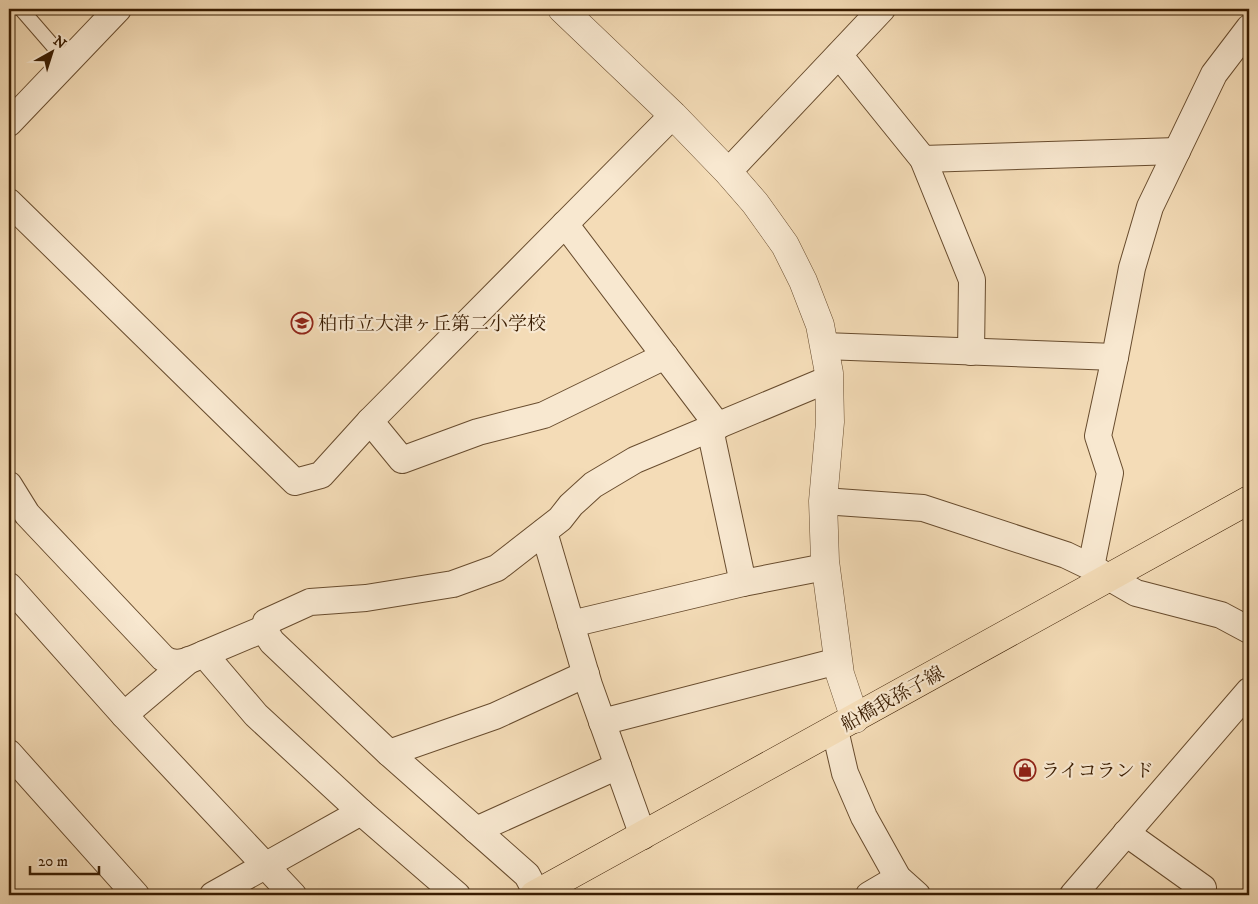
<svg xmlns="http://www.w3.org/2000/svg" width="1258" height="904" font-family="'IM FELL DW Pica','Noto Serif JP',serif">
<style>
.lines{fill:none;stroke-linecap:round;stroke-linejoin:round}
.service-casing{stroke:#684c2e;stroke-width:16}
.minor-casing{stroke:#684c2e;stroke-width:28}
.tertiary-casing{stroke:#684c2e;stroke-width:29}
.primary-casing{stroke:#391c01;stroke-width:29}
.service{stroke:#f8e8d0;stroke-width:14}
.minor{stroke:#f8e8d0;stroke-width:26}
.tertiary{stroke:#f8e8d0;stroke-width:28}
.primary{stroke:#f4dcb7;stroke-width:28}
.labels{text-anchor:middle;stroke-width:4.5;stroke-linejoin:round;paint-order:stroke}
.poi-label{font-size:19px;fill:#391c01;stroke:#f8e8d0;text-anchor:start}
.street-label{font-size:19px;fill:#391c01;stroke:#f8e8d0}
</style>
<rect width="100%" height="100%" fill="#f4dcb7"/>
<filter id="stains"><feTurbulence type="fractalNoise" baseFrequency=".004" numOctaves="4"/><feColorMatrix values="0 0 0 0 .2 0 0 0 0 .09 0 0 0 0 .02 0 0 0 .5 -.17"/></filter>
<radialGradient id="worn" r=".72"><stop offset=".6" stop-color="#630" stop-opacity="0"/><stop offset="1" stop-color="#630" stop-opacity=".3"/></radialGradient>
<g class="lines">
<g class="service-casing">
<polyline id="service" points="21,9 67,62"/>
</g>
<g class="minor-casing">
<g id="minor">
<polyline points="839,55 923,159 972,280 971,352"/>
<polyline points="9,123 118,9"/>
<polyline points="923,159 1177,151"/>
<polyline points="728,172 882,9"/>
<polyline points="9,202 295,482 321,475 370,421"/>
<polyline points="565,224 718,426"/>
<polyline points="824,346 1115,357"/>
<polyline points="665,356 544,415 478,432 402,460 370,421 673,115"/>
<polyline points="710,429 743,583"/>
<path d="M 9,485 L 27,514 L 163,658 C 176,668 190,660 204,654 L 256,715 L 361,812 L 457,895"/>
<polyline points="823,501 923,508 1066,555 1091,567 1136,593 1221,615 1249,630"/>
<polyline points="544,532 589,685 643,836"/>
<polyline points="1091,567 1110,473 1098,436 1115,357 1132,268 1150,207 1214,74 1249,28"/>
<polyline points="9,586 124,715 293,895"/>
<polyline points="571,624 743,583 825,567"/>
<polyline points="204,654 266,628"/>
<polyline points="124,715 189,660"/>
<polyline points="602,722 838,661"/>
<polyline points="835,730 845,773 864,817 898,878 917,895"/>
<polyline points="9,753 136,895"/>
<polyline points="389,753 495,716 586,674"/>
<polyline points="476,830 618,766"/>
<polyline points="1126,833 1203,888"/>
<polyline points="537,894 527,875 389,753 272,642 266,633 266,622 310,602 366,598 453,584 497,568 560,519 571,505 593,485 635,460 829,379"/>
<polyline points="213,895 361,812"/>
<polyline points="869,895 898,878"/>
<polyline points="1073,895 1249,691"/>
</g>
</g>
<g class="tertiary-casing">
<polyline id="tertiary" points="562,9 673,115 728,172 755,203 785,245 803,281 820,325 829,373 830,422 823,501 825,561 840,674 855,719"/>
</g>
<g class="primary-casing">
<polyline id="primary" points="534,895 1249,500"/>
</g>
<use href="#service" class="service"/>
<use href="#minor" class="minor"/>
<use href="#tertiary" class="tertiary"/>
<use href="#primary" class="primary"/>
</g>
<defs>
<g id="school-ring" transform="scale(1.125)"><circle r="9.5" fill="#f8e8d0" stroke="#8f2418" stroke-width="1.5"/><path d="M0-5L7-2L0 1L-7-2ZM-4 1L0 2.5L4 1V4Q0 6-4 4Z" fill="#8f2418"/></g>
<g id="shop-ring" transform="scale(1.125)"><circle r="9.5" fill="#f8e8d0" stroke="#8f2418" stroke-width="1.5"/><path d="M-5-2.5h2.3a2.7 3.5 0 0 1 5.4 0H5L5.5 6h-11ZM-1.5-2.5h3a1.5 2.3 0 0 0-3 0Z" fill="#8f2418"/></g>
</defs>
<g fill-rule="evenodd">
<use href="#school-ring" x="302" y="323"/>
<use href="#shop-ring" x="1025" y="770"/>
</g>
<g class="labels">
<g class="poi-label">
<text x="318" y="330">柏市立大津ヶ丘第二小学校</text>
<text x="1041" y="777">ライコランド</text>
</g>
<g class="street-label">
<text transform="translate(892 698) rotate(-29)" y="7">船橋我孫子線</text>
</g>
</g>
<rect width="1258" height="904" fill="none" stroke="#f4dcb7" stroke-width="30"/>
<rect x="10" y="10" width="1238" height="884" fill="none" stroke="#391c01" stroke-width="2.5"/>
<rect x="15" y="15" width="1228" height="874" fill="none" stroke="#391c01"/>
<g transform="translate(52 52) rotate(39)" stroke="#f8e8d0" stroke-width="4" paint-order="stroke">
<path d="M0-4L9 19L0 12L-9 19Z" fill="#391c01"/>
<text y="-8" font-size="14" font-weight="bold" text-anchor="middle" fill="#391c01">N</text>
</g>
<path d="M30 866v8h69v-8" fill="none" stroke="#391c01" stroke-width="2.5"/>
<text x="38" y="866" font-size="15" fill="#391c01" stroke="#f8e8d0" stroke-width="4" paint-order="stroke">20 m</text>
<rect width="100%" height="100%" filter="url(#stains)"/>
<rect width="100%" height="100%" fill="url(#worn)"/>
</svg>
